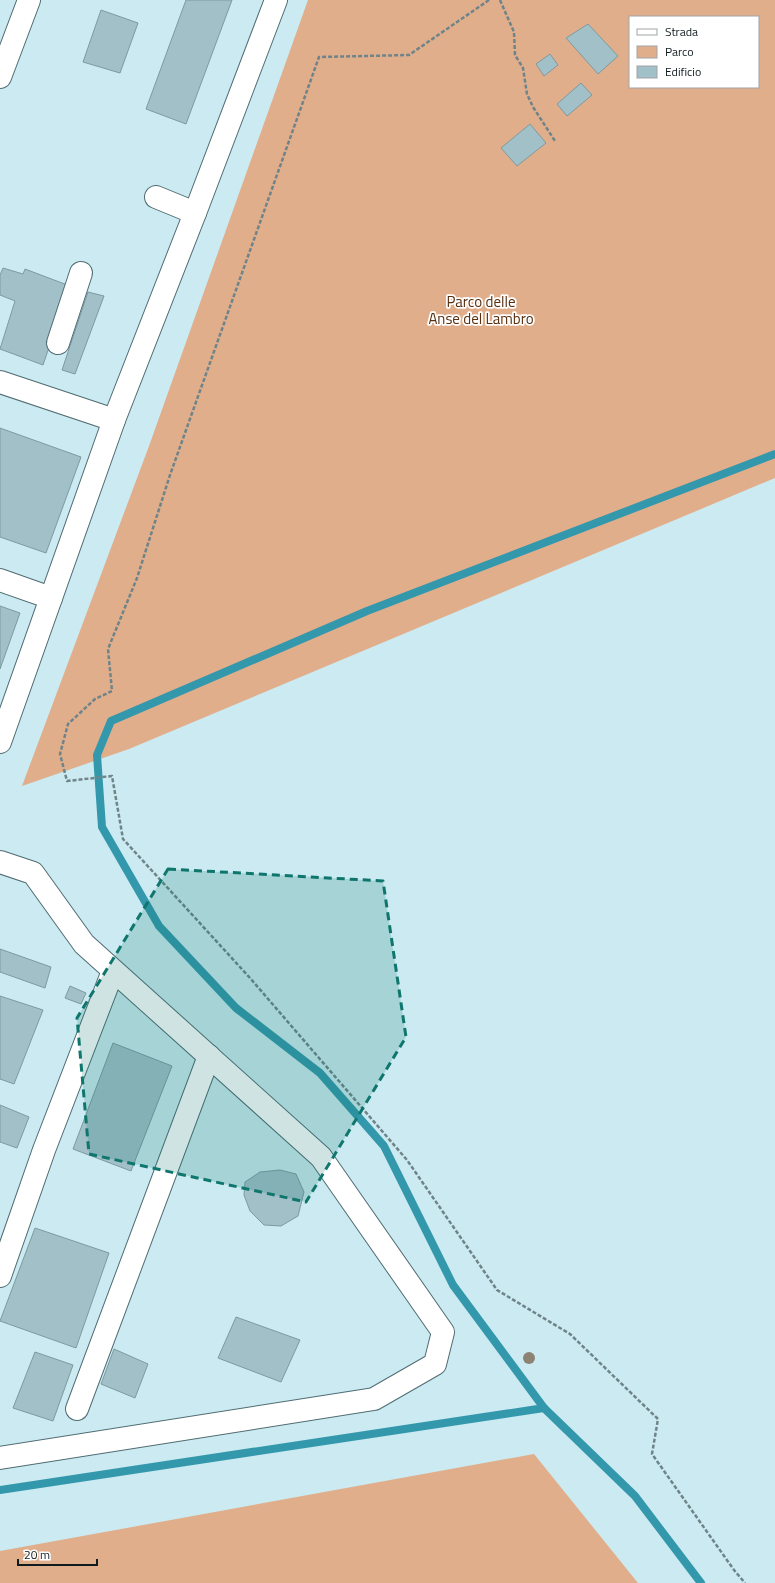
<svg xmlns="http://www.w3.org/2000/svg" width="775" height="1583" font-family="'Titillium Web',sans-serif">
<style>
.green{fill:#e1ae8c;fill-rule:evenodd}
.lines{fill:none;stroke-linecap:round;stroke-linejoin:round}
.stream{stroke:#3498ac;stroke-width:8}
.building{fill:#a2c0c7;stroke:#7d9aa0}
.minor-casing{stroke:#506c72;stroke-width:24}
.path{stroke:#6f8489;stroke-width:2.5;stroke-dasharray:4 2;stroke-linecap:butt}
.minor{stroke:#fff;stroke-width:22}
.tree{fill:#8c8375}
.marked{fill:#0f766e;fill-opacity:0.2;stroke:#0f766e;stroke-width:3;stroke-dasharray:8 5;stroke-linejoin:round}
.labels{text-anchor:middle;stroke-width:3.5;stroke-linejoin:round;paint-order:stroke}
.park-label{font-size:15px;fill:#582f0f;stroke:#fff}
</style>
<rect width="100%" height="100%" fill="#cbeaf1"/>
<g class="green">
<path d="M 308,0 L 775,0 L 775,478 L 129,749 L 22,786 L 149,446 ZM 630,17 L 758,17 L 758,87 L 630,87 Z"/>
<polygon points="534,1454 638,1583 0,1583 0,1551"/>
</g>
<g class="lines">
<g class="stream">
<polyline points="544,1408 635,1496 701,1583"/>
<polyline points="0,1490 544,1408 453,1285 384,1146 320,1073 236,1008 159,926 102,827 97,755 111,721 367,611 775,454"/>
</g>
</g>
<g class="building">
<polygon points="186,0 232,0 186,124 146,109"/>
<polygon points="101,10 138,23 120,73 83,62"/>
<polygon points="588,24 618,56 598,74 566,38"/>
<polygon points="550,54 558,65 544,76 536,64"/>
<polygon points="581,83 592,95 567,116 557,104"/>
<polygon points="530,124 546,143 517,166 501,148"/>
<polygon points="3,268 23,274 25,269 70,286 43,365 0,349 15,301 0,295 0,275"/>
<polygon points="88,292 104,296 75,374 62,370"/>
<polygon points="0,428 81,457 46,553 0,537"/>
<polygon points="0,606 20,613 0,669"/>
<polygon points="0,949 51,967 45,988 0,972"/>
<polygon points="70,986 86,993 81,1004 65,998"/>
<polygon points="0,996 43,1010 14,1084 0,1079"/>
<polygon points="113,1043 172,1066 131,1171 73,1149"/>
<polygon points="0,1105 29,1117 17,1148 0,1142"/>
<polygon points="280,1170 296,1174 304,1192 298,1216 281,1226 264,1225 250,1211 244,1195 245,1182 260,1172"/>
<polygon points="35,1228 109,1253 76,1348 0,1321"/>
<polygon points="236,1317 300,1340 281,1382 218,1358"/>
<polygon points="114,1349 148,1364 135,1398 101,1384"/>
<polygon points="35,1352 73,1365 53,1421 13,1408"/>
</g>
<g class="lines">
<g class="minor-casing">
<g id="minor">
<polyline points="0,77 29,0"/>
<polyline points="195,213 276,0"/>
<polyline points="58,343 81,273"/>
<polyline points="0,382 114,420"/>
<polyline points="0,580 51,598"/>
<polyline points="0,742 114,420 195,213 156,197"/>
<polyline points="0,862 33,873 84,944 321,1157 443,1332 435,1364 374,1399 0,1458"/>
<polyline points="0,1276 44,1150 113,971"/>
<polyline points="77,1409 209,1056"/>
</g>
</g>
<g class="path">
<polyline points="489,0 409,55 319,57 170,475 137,578 108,649 112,691 95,699 68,724 60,754 67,781 112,776 123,839 250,978 407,1160 497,1290 570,1334 658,1419 652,1454 734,1570 745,1583"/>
<polyline points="500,0 514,32 515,55 523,68 527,94 533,107 555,141"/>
</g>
<use href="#minor" class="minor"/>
</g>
<circle class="tree" cx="529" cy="1358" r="6"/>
<path class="marked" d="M 168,869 L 383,881 L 406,1037 L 306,1202 L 89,1154 L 77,1018 Z"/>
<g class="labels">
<g class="park-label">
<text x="481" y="307">Parco delle<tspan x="481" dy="17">Anse del Lambro</tspan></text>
</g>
</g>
<rect x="629" y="16" width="130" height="72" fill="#ffffff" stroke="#9fa4a5"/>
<rect x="637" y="29" width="20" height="6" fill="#ffffff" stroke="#9fa4a5"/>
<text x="665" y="36" font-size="12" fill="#0f1b1d">Strada</text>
<rect x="637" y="46" width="20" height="12" fill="#e1ae8c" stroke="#9fa4a5"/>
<text x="665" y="56" font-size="12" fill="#0f1b1d">Parco</text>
<rect x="637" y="66" width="20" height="12" fill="#a2c0c7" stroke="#9fa4a5"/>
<text x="665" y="76" font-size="12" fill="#0f1b1d">Edificio</text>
<path d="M18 1559v6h79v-6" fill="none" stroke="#0f1b1d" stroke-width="2"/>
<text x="24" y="1559" font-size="12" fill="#0f1b1d" stroke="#ffffff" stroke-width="3" paint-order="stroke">20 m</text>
</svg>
